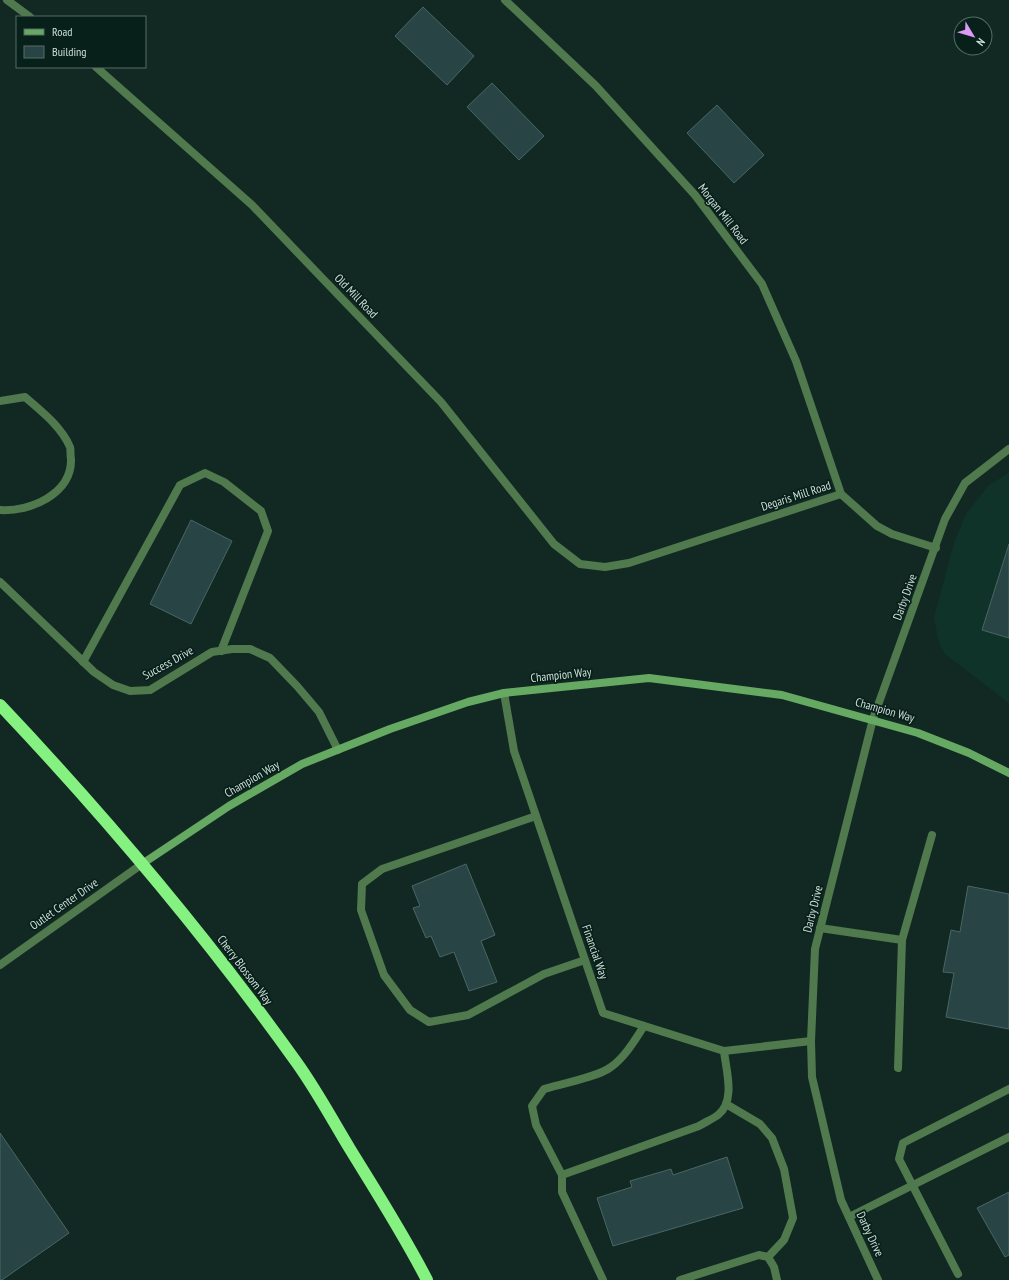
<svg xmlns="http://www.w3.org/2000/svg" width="1009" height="1280" font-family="'PT Sans Narrow',sans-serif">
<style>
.built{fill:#103329}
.building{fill:#284445;stroke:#496667}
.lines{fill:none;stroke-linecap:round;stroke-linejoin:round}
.lane{stroke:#50794d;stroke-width:8}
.street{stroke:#50794d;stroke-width:8}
.secondary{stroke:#66a963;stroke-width:8}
.highway{stroke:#85f181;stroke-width:12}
.labels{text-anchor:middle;stroke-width:3.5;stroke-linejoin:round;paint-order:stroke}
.street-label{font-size:12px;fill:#d0ded9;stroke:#072019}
</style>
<rect width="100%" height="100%" fill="#112922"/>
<polygon class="built" points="1009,473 1009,703 945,654 939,643 934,618 954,543 966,514 989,485"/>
<g class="building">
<polygon points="423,7 474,56 447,85 395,36"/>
<polygon points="492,83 544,136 519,160 467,107"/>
<polygon points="717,105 764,155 734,183 687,133"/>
<polygon points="191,520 232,541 191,624 150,604"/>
<polygon points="1009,544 1009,638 982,630"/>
<polygon points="466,864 495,935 481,941 497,982 469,991 454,952 440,957 431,936 426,938 413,908 420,906 412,886"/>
<polygon points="968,886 1009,894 1009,1029 946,1017 954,973 943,972 951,930 960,932"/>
<polygon points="0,1133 69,1233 2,1280 0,1280"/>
<polygon points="727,1157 743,1208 613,1246 597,1198 632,1187 630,1181 671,1169 673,1175"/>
<polygon points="1009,1192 1009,1255 1005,1257 977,1208"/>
</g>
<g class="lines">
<g class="lane">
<path d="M 0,401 L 25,397 C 41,411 61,426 70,447 C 71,450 70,455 71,459 C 72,494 30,512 0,510"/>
<polyline points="83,662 180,485 205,473 224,482 261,511 268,531 221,651"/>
<polyline points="536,816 382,869 362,884 361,910 384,975 410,1010 429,1022 468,1015 544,974 585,960"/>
<polyline points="820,928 902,940"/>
<polyline points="898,1068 902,940 932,835"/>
<polyline points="726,1104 760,1124 772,1138 784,1169 793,1218 784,1240 768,1257"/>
<path d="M 562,1175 L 536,1125 L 532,1106 L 544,1089 C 561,1084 598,1077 611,1067 C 625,1057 635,1040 644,1026"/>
<polyline points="849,1217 1009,1137"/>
<polyline points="958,1274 899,1159 903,1143 1009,1089"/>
<path d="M 603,1280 L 562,1192 L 562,1175 L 699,1126 C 705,1122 713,1119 718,1115 C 736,1101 726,1070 724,1051"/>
<polyline points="680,1280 759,1255 768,1257 774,1267 777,1280"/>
</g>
<g class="street">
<polyline points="7,0 30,17"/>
<polyline points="505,0 596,86 695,195 762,284 796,361 841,494 877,526 892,534 936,548"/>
<polyline points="96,67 252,205 441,402 554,544 580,564 605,567 629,563 841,494"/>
<polyline points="0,582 94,672 113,685 130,691 150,690 212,652 232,649 250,649 270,658 297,686 319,712 338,750"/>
<polyline points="504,693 514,751 603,1013 724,1051 811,1041"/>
<polyline points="0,965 142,864"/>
<polyline points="878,1280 841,1200 812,1077 811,1041 815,949 873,719 945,519 965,483 1009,449"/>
</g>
<polyline class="secondary" points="142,864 229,806 302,764 390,729 468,702 504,693 649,678 782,695 918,733 969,753 1009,773"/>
<path class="highway" d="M 0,705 C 107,818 207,937 297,1063 C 317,1091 333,1121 350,1149 C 377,1193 404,1235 427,1280"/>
</g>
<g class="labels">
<g class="street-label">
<text transform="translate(723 214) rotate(52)" y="4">Morgan Mill Road</text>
<text transform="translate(356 296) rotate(46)" y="4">Old Mill Road</text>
<text transform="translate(796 496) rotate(-18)" y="4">Degaris Mill Road</text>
<text transform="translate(905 597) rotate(-70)" y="4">Darby Drive</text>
<text transform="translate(168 663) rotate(-29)" y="4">Success Drive</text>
<text transform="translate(561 675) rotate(-6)" y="4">Champion Way</text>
<text transform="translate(885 710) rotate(16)" y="4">Champion Way</text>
<text transform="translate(252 779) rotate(-30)" y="4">Champion Way</text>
<text transform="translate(64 904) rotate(-35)" y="4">Outlet Center Drive</text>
<text transform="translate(813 909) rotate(-76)" y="4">Darby Drive</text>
<text transform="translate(595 952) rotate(71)" y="4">Financial Way</text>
<text transform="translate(245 970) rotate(53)" y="4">Cherry Blossom Way</text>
<text transform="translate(870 1234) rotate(65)" y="4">Darby Drive</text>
</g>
</g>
<rect x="16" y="16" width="130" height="52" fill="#072019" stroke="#576c66"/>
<rect x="24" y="29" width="20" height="6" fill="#66a963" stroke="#576c66"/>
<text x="52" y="36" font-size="12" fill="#d0ded9">Road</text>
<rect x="24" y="46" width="20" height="12" fill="#284445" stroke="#576c66"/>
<text x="52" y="56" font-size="12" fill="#d0ded9">Building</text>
<g transform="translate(973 36) rotate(128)"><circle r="19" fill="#072019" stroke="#576c66"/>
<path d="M0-3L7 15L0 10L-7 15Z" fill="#dc99f5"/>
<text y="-6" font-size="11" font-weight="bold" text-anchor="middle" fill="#d0ded9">N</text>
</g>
</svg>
